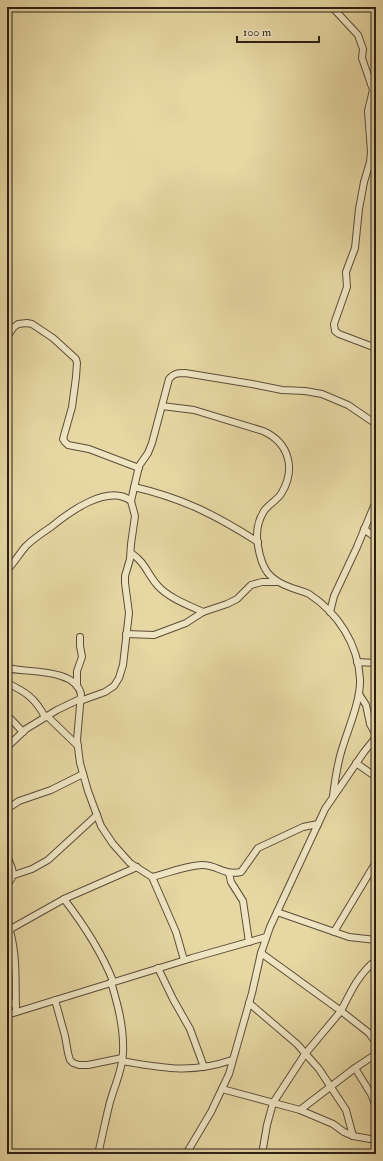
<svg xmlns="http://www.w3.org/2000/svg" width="383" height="1161" font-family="'IM FELL Double Pica',serif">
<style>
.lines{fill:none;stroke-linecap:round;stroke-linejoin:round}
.street-casing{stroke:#5b4d39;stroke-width:8}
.street{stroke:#efe5c3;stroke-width:6}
</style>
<rect width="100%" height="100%" fill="#e6d7a3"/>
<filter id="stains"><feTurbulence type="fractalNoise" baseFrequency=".005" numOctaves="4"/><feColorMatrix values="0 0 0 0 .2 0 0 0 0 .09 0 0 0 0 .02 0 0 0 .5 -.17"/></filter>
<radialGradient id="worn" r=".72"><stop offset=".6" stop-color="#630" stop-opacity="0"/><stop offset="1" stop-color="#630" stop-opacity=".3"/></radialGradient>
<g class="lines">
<g class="street-casing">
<g id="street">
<polyline points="332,7 358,35 363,49 362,58 373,90 368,111 371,152 370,162 364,182 359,209 355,248 346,272 347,287 334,324 335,331 339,334 376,348"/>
<polyline points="7,337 13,328 18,324 27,323 32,324 53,338 76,359 77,363 76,377 72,407 63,439 65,442 68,445 89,449 139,468"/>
<path d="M 162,406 L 194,410 L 263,431 C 290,443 296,470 281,494 C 276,501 268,505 264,511 C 257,522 256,535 258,546 C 262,570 269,580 292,588 C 298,590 303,591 309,594 C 338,613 358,644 360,679 C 361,700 348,729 342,749 C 337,765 335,780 333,796"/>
<path d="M 134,487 C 182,498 216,515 258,542"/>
<path d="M 131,501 L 139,466 L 148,453 L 152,443 L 169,379 C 174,373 178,373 185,373 L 252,384 L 282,390 L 305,391 L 322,394 L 348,405 L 376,424"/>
<polyline points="364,529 376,538"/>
<path d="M 131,553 C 146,563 147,574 158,586 C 169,598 188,605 203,612"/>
<path d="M 7,570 C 14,563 19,554 26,546 C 33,539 42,533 51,527 C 68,513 108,483 131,501 L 135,516 L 131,544 L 130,559 L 125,576 L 125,583 L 129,613 L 123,665 L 119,678 L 114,686 L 105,692 L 80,701"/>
<polyline points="330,612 334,596 357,547 376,501"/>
<polyline points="126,634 154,635 186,623 203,612 227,604 237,599 251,585 262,582 277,582"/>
<polyline points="357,662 376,663"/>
<path d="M 7,668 C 27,673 75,668 81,694 L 77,740 L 80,763 L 88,791 L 101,826 L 113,844 L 130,863 L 152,877 L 176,932 L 184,960"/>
<path d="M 7,683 C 26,692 35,698 45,717"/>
<polyline points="77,686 77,671 82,657 80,646 80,637"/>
<polyline points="359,694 366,705 370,724 376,735"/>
<polyline points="7,715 23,732"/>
<polyline points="47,716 78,746"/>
<polyline points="7,747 26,729 57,710 80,699"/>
<polyline points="356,763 376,777"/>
<polyline points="7,809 19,801 51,790 83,774"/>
<path d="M 7,856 C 12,868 17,875 7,884"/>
<polyline points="229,873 231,882 243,901 249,942"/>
<polyline points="14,875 32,869 48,860 97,815"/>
<path d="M 152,877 C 168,873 185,866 201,865 C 217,864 223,876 241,872 L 258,848 L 303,827 L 318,824"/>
<path d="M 64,899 C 84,925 101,951 113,981"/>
<polyline points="277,912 349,937 376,940"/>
<path d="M 7,922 C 18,950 15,983 16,1012"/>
<polyline points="7,931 64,899 137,867"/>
<polyline points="334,932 376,862"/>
<polyline points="261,953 341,1011 305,1054 273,1103 267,1125 262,1154"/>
<path d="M 376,960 C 358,975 351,991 341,1011 L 369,1033 L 376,1043"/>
<polyline points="158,968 173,999 190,1029 204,1067"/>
<polyline points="55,1000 65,1036 68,1053 70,1060 73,1063 79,1065 88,1065 122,1058"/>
<polyline points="7,1001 16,1005"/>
<polyline points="249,1003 297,1044 319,1069 346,1110 353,1136"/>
<polyline points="7,1015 192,958 266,937"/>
<path d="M 122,1061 C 163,1068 191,1074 232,1060"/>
<polyline points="355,1068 371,1094 376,1106"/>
<polyline points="222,1089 300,1110 333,1124 344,1132 353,1136 376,1140"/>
<polyline points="300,1110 355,1068 376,1054"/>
<path d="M 98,1154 C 102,1138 105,1122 109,1106 C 113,1088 123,1071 123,1052 C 124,1028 118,1005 111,982"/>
<polyline points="186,1154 211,1112 229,1074 252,993 261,953 270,927 325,809 364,752 376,737"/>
</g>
</g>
<use href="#street" class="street"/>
</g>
<rect width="383" height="1161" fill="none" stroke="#e6d7a3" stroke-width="24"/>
<rect x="8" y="8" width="367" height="1145" fill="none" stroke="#2d1f16" stroke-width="2"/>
<rect x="12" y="12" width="359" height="1137" fill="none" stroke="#2d1f16"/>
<path d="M237 36v6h82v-6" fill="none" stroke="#2d1f16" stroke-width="2"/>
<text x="243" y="36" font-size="12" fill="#2d1f16" stroke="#efe5c3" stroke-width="3" paint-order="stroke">100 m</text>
<rect width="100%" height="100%" filter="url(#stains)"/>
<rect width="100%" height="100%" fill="url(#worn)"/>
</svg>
